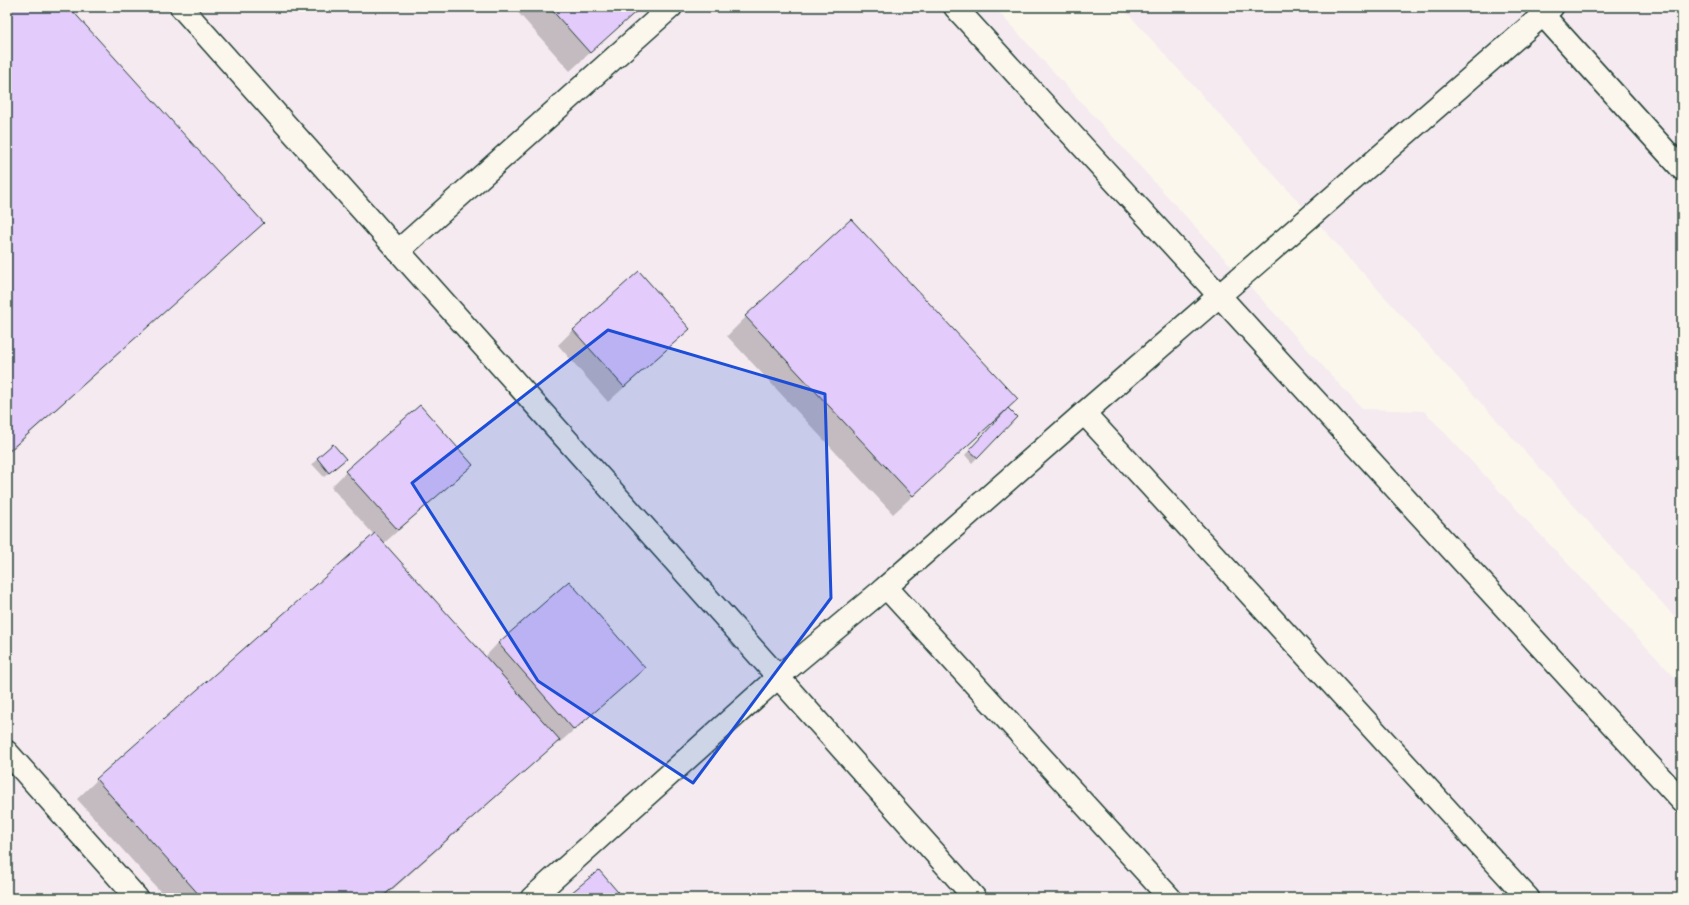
<svg xmlns="http://www.w3.org/2000/svg" width="1689" height="905" font-family="Mynerve,sans-serif">
<style>
.built{fill:#f4eaf0}
.shadow{fill:#0003}
.building{fill:#e3cbfb;stroke:#1f3d34}
.lines{fill:none;stroke-linecap:round;stroke-linejoin:round}
.minor-casing{stroke:#1f3d34;stroke-width:25}
.minor{stroke:#fbf7ec;stroke-width:22}
.marked{fill:#1d4ed8;fill-opacity:0.2;stroke:#1d4ed8;stroke-width:3;stroke-linejoin:round}
</style>
<rect width="100%" height="100%" fill="#fbf7ec"/>
<filter id="ink" filterUnits="userSpaceOnUse"><feTurbulence type="fractalNoise" baseFrequency=".025" numOctaves="2"/><feDisplacementMap in="SourceGraphic" scale="8" xChannelSelector="R" yChannelSelector="G"/><feConvolveMatrix kernelMatrix="1 2 1 2 8 2 1 2 1" color-interpolation-filters="sRGB"/></filter>
<g filter="url(#ink)">
<g class="built">
<polygon points="7,7 994,7 1362,409 1424,411 1682,685 1682,898 7,898"/>
<polygon points="1122,7 1682,7 1682,625"/>
</g>
<g class="shadow">
<polygon points="7,7 67,7 263,223 7,454"/>
<polygon points="517,7 640,7 570,71 515,9"/>
<polygon points="746,317 1007,408 1016,417 972,463 965,455 1000,418 999,417 893,514 727,336"/>
<polygon points="689,329 608,402 558,345 573,330"/>
<polygon points="333,445 340,464 324,477 312,464"/>
<polygon points="472,465 383,544 485,657 498,643 644,668 558,744 557,742 383,898 166,898 77,799 97,780 374,535 331,487 346,472"/>
</g>
<g class="building">
<polygon points="7,7 69,7 264,223 8,452"/>
<polygon points="549,7 641,7 590,53"/>
<polygon points="851,219 1018,399 913,496 745,316"/>
<polygon points="639,271 690,329 624,387 573,330"/>
<polygon points="420,405 473,465 398,530 345,471"/>
<polygon points="1008,408 1017,417 978,458 969,450"/>
<polygon points="333,444 346,459 329,473 317,458"/>
<polygon points="375,533 560,740 381,898 202,898 96,779"/>
<polygon points="569,581 645,668 574,730 498,643"/>
<polygon points="599,870 623,898 565,898"/>
</g>
<g class="lines">
<g class="minor-casing">
<g id="minor">
<polyline points="181,7 975,898"/>
<polyline points="955,7 1682,801"/>
<polyline points="1543,15 1682,169"/>
<polyline points="398,251 671,7"/>
<polyline points="1084,413 1528,898"/>
<polyline points="886,587 1170,898"/>
<polyline points="7,752 137,898"/>
<polyline points="532,898 778,677 886,587 1084,413 1552,7"/>
</g>
</g>
<use href="#minor" class="minor"/>
</g>
</g>
<path class="marked" d="M 608,330 L 825,394 L 831,598 L 693,783 L 538,681 L 412,483 Z"/>
<rect width="1689" height="905" fill="none" stroke="#fbf7ec" stroke-width="24"/>
<rect x="12" y="12" width="1665" height="881" fill="none" stroke="#1f3d34" stroke-width="1.5" filter="url(#ink)"/>
</svg>
